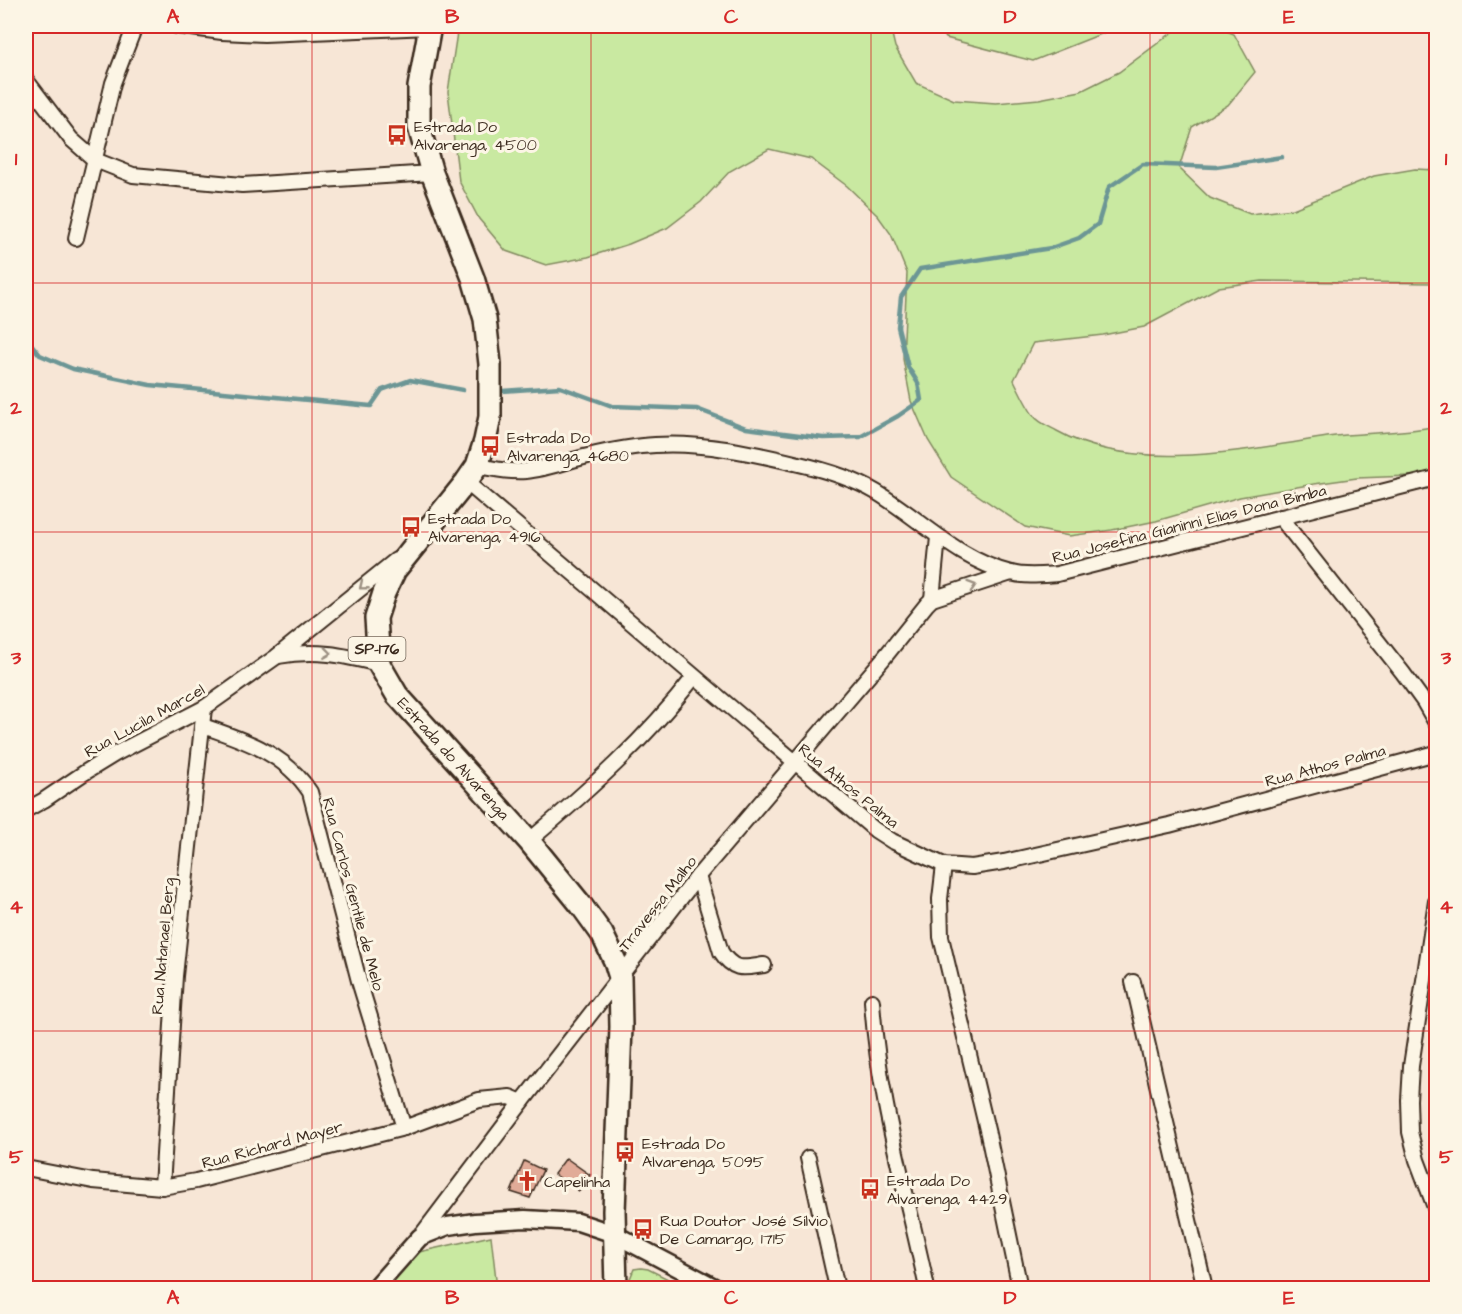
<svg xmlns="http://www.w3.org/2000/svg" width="1462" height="1314" font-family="'Architects Daughter',sans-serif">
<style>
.green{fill:#c9e9a1;stroke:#828a60;stroke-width:1.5}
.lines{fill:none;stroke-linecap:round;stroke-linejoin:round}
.stream{stroke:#6c9695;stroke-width:4.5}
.building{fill:#e1ab98;stroke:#3b2a1e;stroke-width:1.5}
.minor-casing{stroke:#3b2a1e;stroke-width:18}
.tertiary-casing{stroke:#3b2a1e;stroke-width:21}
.primary-casing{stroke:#3b2a1e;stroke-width:26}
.minor{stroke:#fcf5e5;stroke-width:14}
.tertiary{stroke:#fcf5e5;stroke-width:16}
.primary{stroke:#fcf5e5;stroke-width:21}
.oneway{stroke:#9c9082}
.grid{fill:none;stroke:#d62828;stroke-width:1.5;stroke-opacity:0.55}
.labels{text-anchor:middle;stroke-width:6;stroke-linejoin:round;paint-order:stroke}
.shield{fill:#fcf5e5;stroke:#75675a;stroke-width:1.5}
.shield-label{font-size:15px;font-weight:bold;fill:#3b2a1e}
.poi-label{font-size:16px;fill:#3b2a1e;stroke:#fcf5e5;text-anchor:start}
.street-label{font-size:16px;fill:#3b2a1e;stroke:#fcf5e5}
.neatline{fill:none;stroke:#d62828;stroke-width:2}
.grid-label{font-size:20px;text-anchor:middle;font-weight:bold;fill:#d62828}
</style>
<rect width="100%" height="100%" fill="#f7e6d6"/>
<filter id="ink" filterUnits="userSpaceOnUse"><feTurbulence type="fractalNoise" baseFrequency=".0167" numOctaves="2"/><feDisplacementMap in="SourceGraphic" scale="12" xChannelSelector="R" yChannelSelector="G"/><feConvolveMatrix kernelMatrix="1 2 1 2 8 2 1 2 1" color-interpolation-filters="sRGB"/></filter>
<g filter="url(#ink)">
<g class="green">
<path d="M 458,26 L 890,26 L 895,47 L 916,83 L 954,100 L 996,103 L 1039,99 L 1081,91 L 1119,72 L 1181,26 L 1214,26 L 1234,34 L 1255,72 L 1228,105 L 1192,127 L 1179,168 L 1210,198 L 1250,214 L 1293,209 L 1374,176 L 1415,169 L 1436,170 L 1436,283 L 1262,281 L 1219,287 L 1144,327 L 1103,335 L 1033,343 L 1014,380 C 1020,392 1026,406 1034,416 C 1039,423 1050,427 1057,431 C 1133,474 1245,450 1327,437 C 1364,432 1400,434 1436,426 L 1436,475 L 1357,478 L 1314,484 L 1240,497 L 1156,521 L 1112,530 L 1069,536 L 1025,527 L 951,477 L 928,440 L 911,401 L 903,359 L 907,273 L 891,234 L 878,216 L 847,186 L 811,159 L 769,149 L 730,171 L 701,202 L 667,228 L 629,244 L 588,257 L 546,265 L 506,251 L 479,219 L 459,181 L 448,92 Z"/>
<polygon points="938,26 1115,26 1111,30 1033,61 946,38"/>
<polygon points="491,1236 497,1288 385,1288 419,1252"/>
<polygon points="641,1268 648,1269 686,1288 631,1288 629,1281 634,1269"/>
</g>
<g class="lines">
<g class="stream">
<polyline points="26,338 40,355 73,369 150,385 371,406 382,390 410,380 463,390"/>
<polyline points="502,391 560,387 612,406 697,409 746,428 823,438 860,437 898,416 921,400 918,383 908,367 898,327 901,297 920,269 1051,248 1079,238 1098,224 1109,187 1143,164 1216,167 1282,157"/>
</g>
</g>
<g class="building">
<polygon points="566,1158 590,1175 579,1191 554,1174"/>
<polygon points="524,1161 543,1170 530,1198 511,1192"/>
</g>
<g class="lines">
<g class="minor-casing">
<g id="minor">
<polyline points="177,26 222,32 264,34 430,27"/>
<polyline points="26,80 71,139 95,160 133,175 242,185 432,173"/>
<polyline points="76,238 113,83 135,26"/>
<path d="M 477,466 C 493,468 510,473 526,471 C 547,469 567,461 588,456 C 609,451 633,446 655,445 C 702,442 753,453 799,464 C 825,470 852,478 876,492 C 921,519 958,560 1011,573 C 1025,577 1042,575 1057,574 L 1436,478"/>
<polyline points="466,482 875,830 892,841 944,865 972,867 1004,862 1169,825 1436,753"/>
<polyline points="1280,517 1403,673 1424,702 1436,723"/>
<polyline points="932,599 938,537"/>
<path d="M 278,656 C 315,649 343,655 379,664"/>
<path d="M 203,726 C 244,740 285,753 310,792 L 359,981 L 404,1128"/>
<polyline points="26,810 44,800 84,773 115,754 204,708 276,657 396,560"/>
<path d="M 529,841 C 590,789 645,740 694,677"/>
<polyline points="944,865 940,899 941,937 988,1134 1020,1288"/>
<path d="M 698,876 L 721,952 C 734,972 744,968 764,965"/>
<polyline points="1436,901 1411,1066 1409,1100 1410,1132 1417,1160 1436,1210"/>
<polyline points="1133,982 1205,1288"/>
<path d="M 872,1001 C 878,1098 907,1193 927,1288"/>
<polyline points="808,1158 837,1288"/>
<polyline points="26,1168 93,1181 162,1187 196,1181 404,1128 479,1100 510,1097 522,1102"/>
<polyline points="162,1187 175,976 204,708"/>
<polyline points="420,1237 522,1102 698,876 883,659 927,604 932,599 1011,573"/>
</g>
</g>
<g class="tertiary-casing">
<polyline id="tertiary" points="375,1288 420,1237 448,1226 475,1222 525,1219 578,1222 614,1234 716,1288"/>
</g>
<g class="primary-casing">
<polyline id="primary" points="430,26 419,87 419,127 432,173 473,278 485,319 490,364 490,417 485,441 477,466 466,482 395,570 384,593 376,618 379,664 397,695 529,841 581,905 602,934 615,961 620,977 621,1027 614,1211 616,1288"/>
</g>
<use href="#minor" class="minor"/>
<use href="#tertiary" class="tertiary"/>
<use href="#primary" class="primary"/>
</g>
<defs><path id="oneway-chevron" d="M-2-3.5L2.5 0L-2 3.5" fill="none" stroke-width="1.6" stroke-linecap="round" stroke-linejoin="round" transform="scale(1.5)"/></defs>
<g class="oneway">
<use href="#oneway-chevron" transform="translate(363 586) rotate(141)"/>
<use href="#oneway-chevron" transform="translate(972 586) rotate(-18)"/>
<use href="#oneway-chevron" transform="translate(328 653) rotate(8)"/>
</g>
</g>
<path class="grid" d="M 312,26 L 312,1288M 591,26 L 591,1288M 871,26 L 871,1288M 1150,26 L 1150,1288M 26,283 L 1436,283M 26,532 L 1436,532M 26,782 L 1436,782M 26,1031 L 1436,1031"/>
<defs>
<g id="bus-bare" transform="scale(1.62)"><path d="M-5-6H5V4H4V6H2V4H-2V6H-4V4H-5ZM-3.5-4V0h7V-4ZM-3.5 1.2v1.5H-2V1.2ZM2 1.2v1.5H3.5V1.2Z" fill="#c8321e" stroke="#fcf5e5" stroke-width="2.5" paint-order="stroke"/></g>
<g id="church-bare" transform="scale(1.62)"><path d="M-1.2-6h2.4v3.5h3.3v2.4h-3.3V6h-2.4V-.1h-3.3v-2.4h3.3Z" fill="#c8321e" stroke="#fcf5e5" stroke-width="2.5" paint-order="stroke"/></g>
</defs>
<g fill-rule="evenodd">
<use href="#bus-bare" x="397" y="135"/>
<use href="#bus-bare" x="490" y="446"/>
<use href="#bus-bare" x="411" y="527"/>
<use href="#bus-bare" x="625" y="1152"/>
<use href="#church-bare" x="527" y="1181"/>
<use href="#bus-bare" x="870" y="1189"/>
<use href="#bus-bare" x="643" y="1229"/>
</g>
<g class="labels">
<rect class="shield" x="348.5" y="637" width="57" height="24" rx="4.5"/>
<g class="shield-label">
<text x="377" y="654">SP-176</text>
</g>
<g class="poi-label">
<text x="414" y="132">Estrada Do<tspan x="414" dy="18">Alvarenga, 4500</tspan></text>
<text x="507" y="443">Estrada Do<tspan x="507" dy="18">Alvarenga, 4680</tspan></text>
<text x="428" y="524">Estrada Do<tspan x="428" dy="18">Alvarenga, 4916</tspan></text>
<text x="642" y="1149">Estrada Do<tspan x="642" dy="18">Alvarenga, 5095</tspan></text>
<text x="887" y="1186">Estrada Do<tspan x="887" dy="18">Alvarenga, 4429</tspan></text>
<text x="544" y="1187">Capelinha</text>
<text x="660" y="1226">Rua Doutor José Sílvio<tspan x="660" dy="18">De Camargo, 1715</tspan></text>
</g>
<g class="street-label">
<text transform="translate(1189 523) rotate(-14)" y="6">Rua Josefina Gianinni Elias Dona Bimba</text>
<text transform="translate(144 720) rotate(-29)" y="6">Rua Lucila Marcel</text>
<text transform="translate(454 758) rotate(48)" y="6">Estrada do Alvarenga</text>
<text transform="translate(1325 765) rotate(-15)" y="6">Rua Athos Palma</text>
<text transform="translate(849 785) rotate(39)" y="6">Rua Athos Palma</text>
<text transform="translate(354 894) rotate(75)" y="6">Rua Carlos Gentile de Melo</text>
<text transform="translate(657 903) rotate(-52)" y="6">Travessa Malho</text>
<text transform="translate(162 946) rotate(-85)" y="6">Rua Natanael Berg</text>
<text transform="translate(272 1144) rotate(-15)" y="6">Rua Richard Mayer</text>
</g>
</g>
<rect width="1462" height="1314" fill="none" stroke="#fcf5e5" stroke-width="66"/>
<rect x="33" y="33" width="1396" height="1248" class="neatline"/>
<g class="grid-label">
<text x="173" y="23">A</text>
<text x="452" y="23">B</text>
<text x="731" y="23">C</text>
<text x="1010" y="23">D</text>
<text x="1289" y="23">E</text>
<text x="16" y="165">1</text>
<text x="1446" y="165">1</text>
<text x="16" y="414">2</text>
<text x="1446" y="414">2</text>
<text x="16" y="664">3</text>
<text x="1446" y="664">3</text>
<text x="16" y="913">4</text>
<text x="1446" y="913">4</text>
<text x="16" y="1163">5</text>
<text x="1446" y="1163">5</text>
<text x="173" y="1304">A</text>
<text x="452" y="1304">B</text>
<text x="731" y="1304">C</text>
<text x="1010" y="1304">D</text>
<text x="1289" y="1304">E</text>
</g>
</svg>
